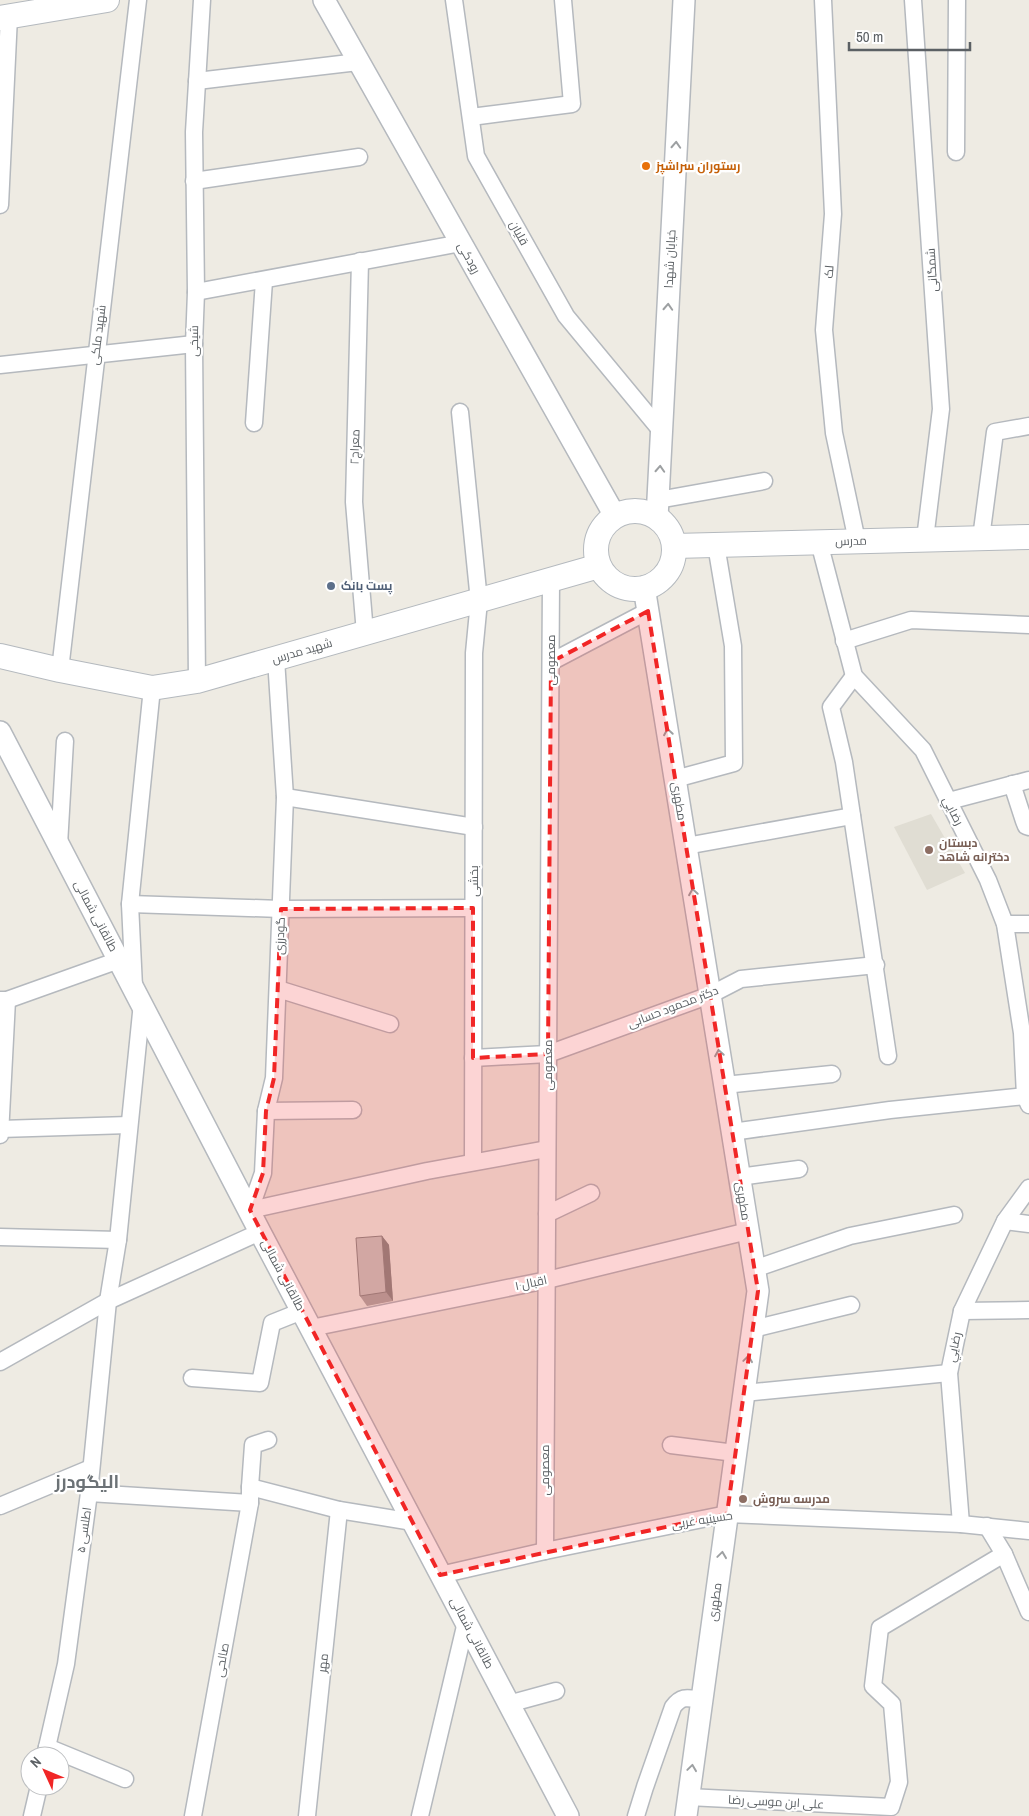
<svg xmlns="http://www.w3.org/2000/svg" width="1029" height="1816" font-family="'Archivo Narrow',Cairo,sans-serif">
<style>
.education{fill:#e0ddd3}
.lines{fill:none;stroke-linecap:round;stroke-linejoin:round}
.minor-casing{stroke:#b5b9be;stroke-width:19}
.tertiary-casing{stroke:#b5b9be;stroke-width:24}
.secondary-casing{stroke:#b4b9be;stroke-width:26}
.minor{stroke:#fff;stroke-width:16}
.tertiary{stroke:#fff;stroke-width:21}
.secondary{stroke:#fff;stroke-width:24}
.wall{fill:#afaba7}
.shaded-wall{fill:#8e8b88}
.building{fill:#cbc7c2;stroke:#8e8b88}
.oneway{stroke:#9da0a2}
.marked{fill:#f12626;fill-opacity:0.2;stroke:#f12626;stroke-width:4;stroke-dasharray:10 6;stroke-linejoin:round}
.food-dot{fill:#e8710a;stroke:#fff;stroke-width:2}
.service-dot{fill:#5c6f8a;stroke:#fff;stroke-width:2}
.education-dot{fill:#8d6e63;stroke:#fff;stroke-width:2}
.labels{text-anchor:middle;stroke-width:4.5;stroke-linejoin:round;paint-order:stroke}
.food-label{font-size:12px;font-weight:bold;fill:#c56008;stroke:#fff;text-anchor:start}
.street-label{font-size:12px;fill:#5b6064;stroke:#fff}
.service-label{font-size:12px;font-weight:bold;fill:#4e5e75;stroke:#fff;text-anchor:start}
.education-label{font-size:12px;font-weight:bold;fill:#785e54;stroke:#fff;text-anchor:start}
.district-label{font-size:18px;font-weight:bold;fill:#6c7276;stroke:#fff}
</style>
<rect width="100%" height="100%" fill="#eeebe3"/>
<polygon class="education" points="931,814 965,873 927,890 894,827"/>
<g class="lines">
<g class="minor-casing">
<g id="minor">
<polyline points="454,0 476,156 566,316 662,432"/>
<polyline points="823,0 833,214 824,330 834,433 857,541"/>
<polyline points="913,0 941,409 925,539"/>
<polyline points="197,81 358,62"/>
<polyline points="471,117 572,104 563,0"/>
<polyline points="956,152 957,0"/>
<polyline points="194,181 359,157"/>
<polyline points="0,205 9,16"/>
<polyline points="360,261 354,502 365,633"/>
<polyline points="196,292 461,243"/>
<polyline points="0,365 194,344"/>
<polyline points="460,412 479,601 474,653 473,1162"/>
<polyline points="254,423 264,281"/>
<polyline points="658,500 764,481"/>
<polyline points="981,538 995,432 1029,426"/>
<polyline points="819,542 854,676 923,750 988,880 1005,924 1022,1033 1025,1096 1029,1105"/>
<polyline points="844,641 911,620 1029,625"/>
<polyline points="551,662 648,611"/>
<polyline points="60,670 138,0"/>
<polyline points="854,676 831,707 844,762 888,1056"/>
<polyline points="197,681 194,344 196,292 194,132 202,0"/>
<polyline points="675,779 734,763 733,646 716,545"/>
<polyline points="1012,784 1024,821 1026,826 1029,827"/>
<polyline points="285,797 474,827"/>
<polyline points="949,801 1029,780"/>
<polyline points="59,845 65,741"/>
<polyline points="686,846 852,816"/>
<polyline points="130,904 281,909 473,908"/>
<polyline points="1005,924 1029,924"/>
<polyline points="134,987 130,904 152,688"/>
<polyline points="278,989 390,1024"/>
<polyline points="0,1000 7,1000 119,960"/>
<polyline points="473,1058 548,1054 710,995 741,979 876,965"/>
<polyline points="724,1085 832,1074"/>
<polyline points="266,1111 353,1110"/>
<polyline points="0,1129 129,1125"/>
<polyline points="732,1132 890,1110 1025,1096"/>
<polyline points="0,1135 7,1000"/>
<polyline points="739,1177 799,1169"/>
<polyline points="250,1210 263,1173 266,1111 274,1078 285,797 276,659"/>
<polyline points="250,1210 427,1171 547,1149"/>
<polyline points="547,1214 591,1193"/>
<polyline points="1005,1221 1029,1224"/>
<polyline points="0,1237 118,1240"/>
<polyline points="754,1269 850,1236 954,1215"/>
<polyline points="962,1311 1029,1310"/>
<polyline points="311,1328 547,1280 748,1231"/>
<polyline points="753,1329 851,1305"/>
<polyline points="0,1362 108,1301 260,1232"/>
<polyline points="192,1378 260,1383 272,1323 302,1311"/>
<polyline points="744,1393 949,1373"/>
<polyline points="671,1445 735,1453"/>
<polyline points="250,1487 339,1510 413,1522"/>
<polyline points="89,1493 250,1503 250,1487 253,1445 268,1440"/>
<polyline points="0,1506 91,1468"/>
<polyline points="961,1524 949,1373 962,1311 1005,1221 1029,1188"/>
<polyline points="987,1526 1004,1554 1029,1612"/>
<polyline points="545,1551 551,580"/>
<polyline points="440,1575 545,1551 727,1514 961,1524 1029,1531"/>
<polyline points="508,1704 556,1691"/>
<polyline points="47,1747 125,1779"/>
<polyline points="45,1756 66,1664 89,1493 108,1301 118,1240 142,1003"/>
<polyline points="688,1797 891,1807 899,1782 892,1704 873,1686 880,1628 1004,1554"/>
<polyline points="32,1816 39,1786"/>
<polyline points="193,1816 250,1503"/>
<polyline points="307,1816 339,1510"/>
<polyline points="420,1816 466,1622"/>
<path d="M 636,1816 L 645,1787 L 673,1707 C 682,1695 688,1698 702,1700"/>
</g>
</g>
<g class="tertiary-casing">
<g id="tertiary">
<polyline points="324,0 615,516"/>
<polyline points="657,518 684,0"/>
<polyline points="644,587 758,1291 686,1816"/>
<polyline points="0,732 260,1232 568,1816"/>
</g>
</g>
<g class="secondary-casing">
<g id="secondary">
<polyline points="0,18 107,0"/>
<circle cx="635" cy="550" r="39"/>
<polyline points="674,546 1029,537"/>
<polyline points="0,656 60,670 152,688 197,681 599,566"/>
</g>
</g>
<use href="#minor" class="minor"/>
<use href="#tertiary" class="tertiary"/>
<use href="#secondary" class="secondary"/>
</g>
<polygon class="wall" points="382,1236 389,1245 393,1301 367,1306 360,1296"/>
<polygon class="shaded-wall" points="382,1236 389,1245 393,1301 386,1292"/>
<polygon class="building" points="382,1236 386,1292 360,1296 356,1238"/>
<defs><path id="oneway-chevron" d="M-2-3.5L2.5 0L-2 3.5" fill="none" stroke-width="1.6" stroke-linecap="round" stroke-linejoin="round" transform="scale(1.25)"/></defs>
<g class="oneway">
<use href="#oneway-chevron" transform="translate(676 145) rotate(-87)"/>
<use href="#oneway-chevron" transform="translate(668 307) rotate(-87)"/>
<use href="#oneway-chevron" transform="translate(660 469) rotate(-87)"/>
<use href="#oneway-chevron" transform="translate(668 732) rotate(-99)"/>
<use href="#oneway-chevron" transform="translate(693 892) rotate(-99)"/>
<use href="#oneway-chevron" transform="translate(719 1053) rotate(-99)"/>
<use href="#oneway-chevron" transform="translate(748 1359) rotate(-82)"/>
<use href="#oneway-chevron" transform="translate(722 1555) rotate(-82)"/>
<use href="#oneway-chevron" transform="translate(692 1768) rotate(-82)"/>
</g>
<path class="marked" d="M 648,611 L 758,1291 L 727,1514 L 440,1575 L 250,1210 L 263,1173 L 266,1111 L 274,1078 L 281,909 L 473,908 L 473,1058 L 548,1054 L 551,662 Z"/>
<circle class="food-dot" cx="646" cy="166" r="5"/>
<circle class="service-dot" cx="331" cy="586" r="5"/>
<g class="education-dot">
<circle cx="929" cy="850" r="5"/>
<circle cx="743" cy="1499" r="5"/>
</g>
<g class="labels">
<g class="food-label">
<text x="656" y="170">رستوران سراشپز</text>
</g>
<g class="street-label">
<text transform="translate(519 233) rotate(61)" y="4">قلیان</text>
<text transform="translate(469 258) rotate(61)" y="4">رودکی</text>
<text transform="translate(670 259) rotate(-87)" y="4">خیابان شهدا</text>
<text transform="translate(932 270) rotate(-94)" y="4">شمگانی</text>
<text transform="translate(829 272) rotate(-85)" y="4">لک</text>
<text transform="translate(98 335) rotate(-83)" y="4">شهید ملکی</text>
<text transform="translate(194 341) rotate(-89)" y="4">شیخی</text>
<text transform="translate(355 447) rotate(-88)" y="4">معراج۲</text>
<text transform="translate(851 541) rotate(-2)" y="4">مدرس</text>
<text transform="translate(302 651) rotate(-16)" y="4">شهید مدرس</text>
<text transform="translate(551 660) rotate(-90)" y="4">معصومی</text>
<text transform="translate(679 801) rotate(81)" y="4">مطهری</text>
<text transform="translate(953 811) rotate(63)" y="4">رضایي</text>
<text transform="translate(474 881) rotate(-90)" y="4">بخشی</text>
<text transform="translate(96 916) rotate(62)" y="4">طالقانی شمالی</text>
<text transform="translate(280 936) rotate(-88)" y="4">گودرزی</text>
<text transform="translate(673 1007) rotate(-21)" y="4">دکتر محمود حسابی</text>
<text transform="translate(548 1065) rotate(-90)" y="4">معصومی</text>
<text transform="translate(743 1201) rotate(81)" y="4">مطهری</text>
<text transform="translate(283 1275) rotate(62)" y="4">طالقانی شمالی</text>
<text transform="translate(531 1283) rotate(-12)" y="4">اقبال۱۰</text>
<text transform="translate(954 1347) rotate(-78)" y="4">رضایي</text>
<text transform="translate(545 1470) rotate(-90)" y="4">معصومی</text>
<text transform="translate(702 1520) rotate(-9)" y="4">حسینیه غربی</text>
<text transform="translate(84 1530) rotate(-82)" y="4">اطلسی ۵</text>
<text transform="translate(715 1602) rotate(-82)" y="4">مطهری</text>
<text transform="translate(472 1633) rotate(62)" y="4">طالقانی شمالی</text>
<text transform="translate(222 1660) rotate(-80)" y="4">صالحی</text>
<text transform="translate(323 1663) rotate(-84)" y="4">مهر</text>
<text transform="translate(776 1802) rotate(3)" y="4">علی ابن موسی رضا</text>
</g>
<g class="service-label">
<text x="341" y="590">پست بانک</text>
</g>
<g class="education-label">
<text x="939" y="847">دبستان<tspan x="939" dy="14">دخترانه شاهد</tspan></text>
<text x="753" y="1503">مدرسه سروش</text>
</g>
<g class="district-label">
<text x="87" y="1488">الیگودرز</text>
</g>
</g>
<g transform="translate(45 1771) rotate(314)"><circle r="24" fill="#ffffff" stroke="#bdbfc1"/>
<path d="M0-4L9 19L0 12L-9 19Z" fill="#f12626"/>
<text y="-8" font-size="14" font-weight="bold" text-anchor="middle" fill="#5b6064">N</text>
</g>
<path d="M849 42v8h121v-8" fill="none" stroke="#5b6064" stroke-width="2.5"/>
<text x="856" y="42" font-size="15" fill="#5b6064" stroke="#ffffff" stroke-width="4" paint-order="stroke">50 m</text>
</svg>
